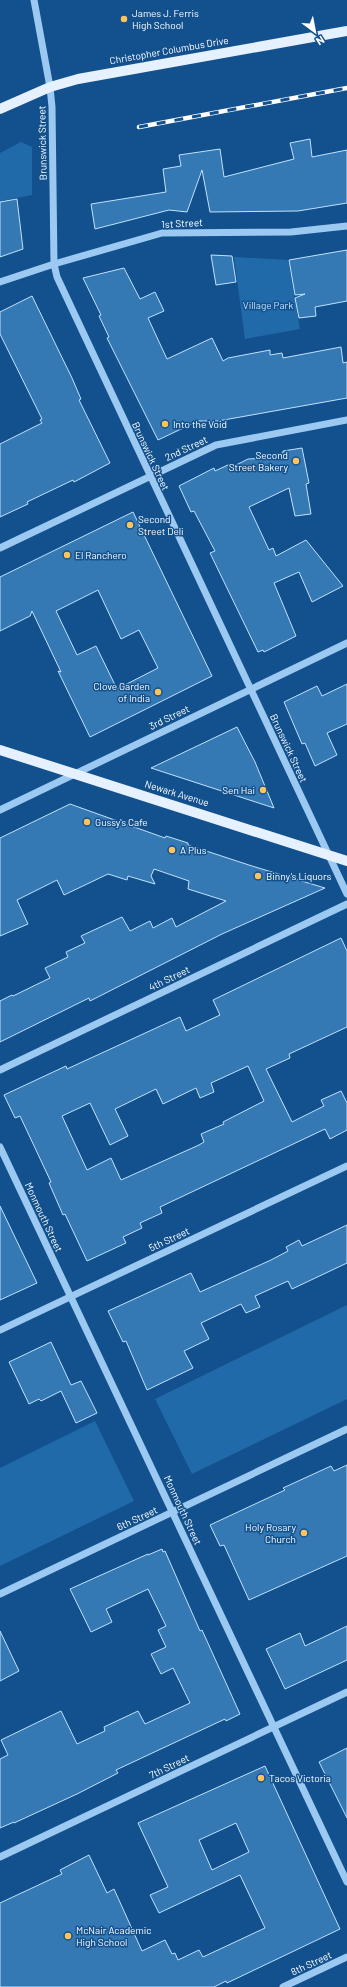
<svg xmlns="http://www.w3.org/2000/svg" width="347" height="1987" font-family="Barlow,sans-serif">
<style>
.green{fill:#216aaa}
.building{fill:#3579b4;stroke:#c1e1fc;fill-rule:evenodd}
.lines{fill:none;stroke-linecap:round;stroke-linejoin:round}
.minor{stroke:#9bc9f1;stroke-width:7}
.major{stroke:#e5f1ff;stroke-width:10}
.rail-casing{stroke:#fff;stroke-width:4.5}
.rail{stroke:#12518d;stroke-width:3;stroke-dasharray:9;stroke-linecap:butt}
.poi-dot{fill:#ffc35b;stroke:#12518d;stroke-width:1.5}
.labels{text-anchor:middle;stroke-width:3;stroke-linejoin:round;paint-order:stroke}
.poi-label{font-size:10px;fill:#fff;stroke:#12518d;text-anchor:start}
.street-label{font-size:10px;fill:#fff;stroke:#12518d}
.park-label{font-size:10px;fill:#c1e1fc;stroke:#12518d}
</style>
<rect width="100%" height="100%" fill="#12518d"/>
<g class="green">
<polygon points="21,142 32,147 32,195 0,201 0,153"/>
<polygon points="234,257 288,260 300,329 245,339"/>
<polygon points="347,1305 347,1399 192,1474 155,1399"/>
<polygon points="95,1421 134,1501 0,1566 0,1468"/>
</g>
<g class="building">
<polygon points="310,139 312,157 347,150 347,203 298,211 210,212 202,170 187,212 169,210 95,229 91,204 166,192 163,169 181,166 179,155 220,149 224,177 294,159 290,143"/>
<polygon points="17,199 23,249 0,257 0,202"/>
<polygon points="347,250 347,301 315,307 316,316 299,318 295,298 305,294 295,295 289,260"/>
<polygon points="211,255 232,256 236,282 216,285"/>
<polygon points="124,268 140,299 155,292 164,311 148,318 167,359 212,338 223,361 228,358 270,350 270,355 282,353 283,358 341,347 343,363 347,362 347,398 218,421 198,421 158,440 107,338 109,337 99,316 101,315 83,278"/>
<polygon points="32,296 72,378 81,399 79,400 110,463 74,482 73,480 27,502 28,504 0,517 0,444 42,423 40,420 42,419 0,334 0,312"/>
<polygon points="302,448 309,483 306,484 311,514 295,516 289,488 249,507 269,550 273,548 276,556 306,540 343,586 312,602 299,572 274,583 296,636 264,652 263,650 258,652 210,553 215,551 194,511 191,512 179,486 214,468 215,471 230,464 232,467 248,459 266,458 266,456 283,453 283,451"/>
<path d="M 133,512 L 212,676 L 90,737 L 58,671 L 61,672 L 32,611 L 30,616 L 0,631 L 0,577 ZM 98,590 L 121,639 L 139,630 L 158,668 L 117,689 L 96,646 L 77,655 L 56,611 Z"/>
<polygon points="347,684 347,724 327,733 337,755 315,766 305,743 302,744 284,702 317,686 322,696"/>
<polygon points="237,727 255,762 274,808 151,768"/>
<polygon points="70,804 165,838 166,836 188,843 188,845 252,866 325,888 222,934 90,1001 89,998 0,1042 0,1001 12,995 13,996 50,978 45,968 68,957 66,952 85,943 81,936 122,917 130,931 150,921 153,928 172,918 176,927 226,901 188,889 189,881 154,869 151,876 155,884 128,876 127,880 108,874 64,895 57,880 17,900 28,924 0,936 0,838"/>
<path d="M 341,938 L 347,951 L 347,1027 L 289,1054 L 290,1058 L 266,1069 L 292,1122 L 324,1106 L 321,1100 L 341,1091 L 347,1103 L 347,1130 L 330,1139 L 325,1129 L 160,1207 L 162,1213 L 140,1223 L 142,1228 L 123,1237 L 126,1243 L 87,1261 L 65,1214 L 63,1215 L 49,1183 L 51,1182 L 20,1116 L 15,1118 L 4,1095 L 66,1066 L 67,1069 L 180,1017 L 186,1031 L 220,1015 L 213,1000 ZM 248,1066 L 264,1101 L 223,1122 L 224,1124 L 201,1134 L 204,1142 L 199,1145 L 121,1180 L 111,1158 L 87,1170 L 62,1116 L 90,1103 L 110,1145 L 128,1136 L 115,1109 L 156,1089 L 163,1104 L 196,1088 L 200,1098 L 214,1092 L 211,1083 Z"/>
<polygon points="0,1206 37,1283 0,1300"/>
<polygon points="347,1225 347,1263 292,1289 288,1281 255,1296 260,1307 246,1313 241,1304 201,1323 209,1339 184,1351 193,1368 147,1390 126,1341 123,1342 108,1311 191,1273 200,1292 271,1260 288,1251 286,1247 299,1240 302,1246"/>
<polygon points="51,1342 71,1385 81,1381 97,1413 76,1423 61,1391 41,1401 39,1399 29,1404 9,1362"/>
<polygon points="347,1465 347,1556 249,1600 224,1545 220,1546 210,1525 285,1490 283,1488 331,1466 334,1471"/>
<polygon points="162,1549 163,1552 165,1551 200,1631 202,1630 240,1714 226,1721 225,1719 116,1770 118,1773 77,1794 14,1823 14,1822 0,1828 0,1759 8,1755 1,1740 61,1711 77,1744 105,1731 104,1727 138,1711 145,1724 190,1703 173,1668 161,1674 151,1654 166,1647 158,1630 166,1626 148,1589 106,1609 112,1622 91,1632 70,1589 148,1554 148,1555"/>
<polygon points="347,1626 347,1660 285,1689 266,1649 300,1633 305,1646"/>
<polygon points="0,1631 19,1671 0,1681"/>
<polygon points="347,1748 347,1818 319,1762"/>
<path d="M 265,1766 L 340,1929 L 227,1983 L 226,1981 L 214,1987 L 0,1987 L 0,1903 L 62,1874 L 60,1870 L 89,1855 L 107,1893 L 114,1889 L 142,1951 L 165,1940 L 172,1954 L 175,1953 L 178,1960 L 199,1950 L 203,1957 L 265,1928 L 240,1875 L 159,1913 L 150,1895 L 168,1887 L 138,1823 ZM 236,1823 L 249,1852 L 212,1870 L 199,1840 Z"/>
</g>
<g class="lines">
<g class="minor">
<polyline points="34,0 50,87 52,107 54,264 57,277 347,894"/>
<polyline points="0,282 54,264 162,233 291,232 347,226"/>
<polyline points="0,548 216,445 347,420"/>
<polyline points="0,810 347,643"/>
<polyline points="0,1070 347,904"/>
<polyline points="0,1147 347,1882"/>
<polyline points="0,1330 347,1166"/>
<polyline points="0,1594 347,1429"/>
<polyline points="0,1857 347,1692"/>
<polyline points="283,1987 347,1957"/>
</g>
<g class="major">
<polyline points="0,109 50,87 78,79 347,31"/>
<polyline points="0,750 347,861"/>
</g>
<g class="rail-casing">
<polyline id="rail" points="139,127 347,88"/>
</g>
<use href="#rail" class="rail"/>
</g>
<g class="poi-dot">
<circle cx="124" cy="19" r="4"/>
<circle cx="165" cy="424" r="4"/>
<circle cx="296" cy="461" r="4"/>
<circle cx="130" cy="525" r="4"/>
<circle cx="67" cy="555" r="4"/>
<circle cx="158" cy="692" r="4"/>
<circle cx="263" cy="790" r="4"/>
<circle cx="87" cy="822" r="4"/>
<circle cx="172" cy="850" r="4"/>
<circle cx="258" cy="876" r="4"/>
<circle cx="304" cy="1533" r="4"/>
<circle cx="261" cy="1778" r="4"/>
<circle cx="68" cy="1936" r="4"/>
</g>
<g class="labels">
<g class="poi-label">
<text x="132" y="17">James J. Ferris<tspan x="132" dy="12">High School</tspan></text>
<text x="173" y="428">Into the Void</text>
<text x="288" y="459" text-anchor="end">Second<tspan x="288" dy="12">Street Bakery</tspan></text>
<text x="138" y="523">Second<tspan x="138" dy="12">Street Deli</tspan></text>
<text x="75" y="559">El Ranchero</text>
<text x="150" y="690" text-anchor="end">Clove Garden<tspan x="150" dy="12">of India</tspan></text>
<text x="255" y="794" text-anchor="end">Sen Hai</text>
<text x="95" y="826">Gussy's Cafe</text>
<text x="180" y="854">A Plus</text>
<text x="266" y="880">Binny’s Liquors</text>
<text x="296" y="1531" text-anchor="end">Holy Rosary<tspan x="296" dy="12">Church</tspan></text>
<text x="269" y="1782">Tacos Victoria</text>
<text x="76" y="1934">McNair Academic<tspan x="76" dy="12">High School</tspan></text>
</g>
<g class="street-label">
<text transform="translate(169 50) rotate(-10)" y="4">Christopher Columbus Drive</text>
<text transform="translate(42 143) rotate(-91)" y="4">Brunswick Street</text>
<text transform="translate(182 223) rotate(-3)" y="4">1st Street</text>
<text transform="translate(186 448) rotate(-25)" y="4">2nd Street</text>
<text transform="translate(151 456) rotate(65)" y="4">Brunswick Street</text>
<text transform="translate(169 717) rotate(-26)" y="4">3rd Street</text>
<text transform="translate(289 748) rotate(65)" y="4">Brunswick Street</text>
<text transform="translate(177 793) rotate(17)" y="4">Newark Avenue</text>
<text transform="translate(169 978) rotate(-26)" y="4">4th Street</text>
<text transform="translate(44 1217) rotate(65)" y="4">Monmouth Street</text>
<text transform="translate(169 1239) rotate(-25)" y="4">5th Street</text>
<text transform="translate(183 1510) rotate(65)" y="4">Monmouth Street</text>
<text transform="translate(137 1518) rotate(-25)" y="4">6th Street</text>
<text transform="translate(169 1766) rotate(-26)" y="4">7th Street</text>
<text transform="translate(311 1963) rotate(-25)" y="4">8th Street</text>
</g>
<g class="park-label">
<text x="268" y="309">Village Park</text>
</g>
</g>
<g transform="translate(315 32) rotate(148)" stroke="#12518d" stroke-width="3" paint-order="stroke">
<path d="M0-3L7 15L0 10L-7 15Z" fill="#ffffff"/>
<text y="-6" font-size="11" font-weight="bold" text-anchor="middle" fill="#ffffff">N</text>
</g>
</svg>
